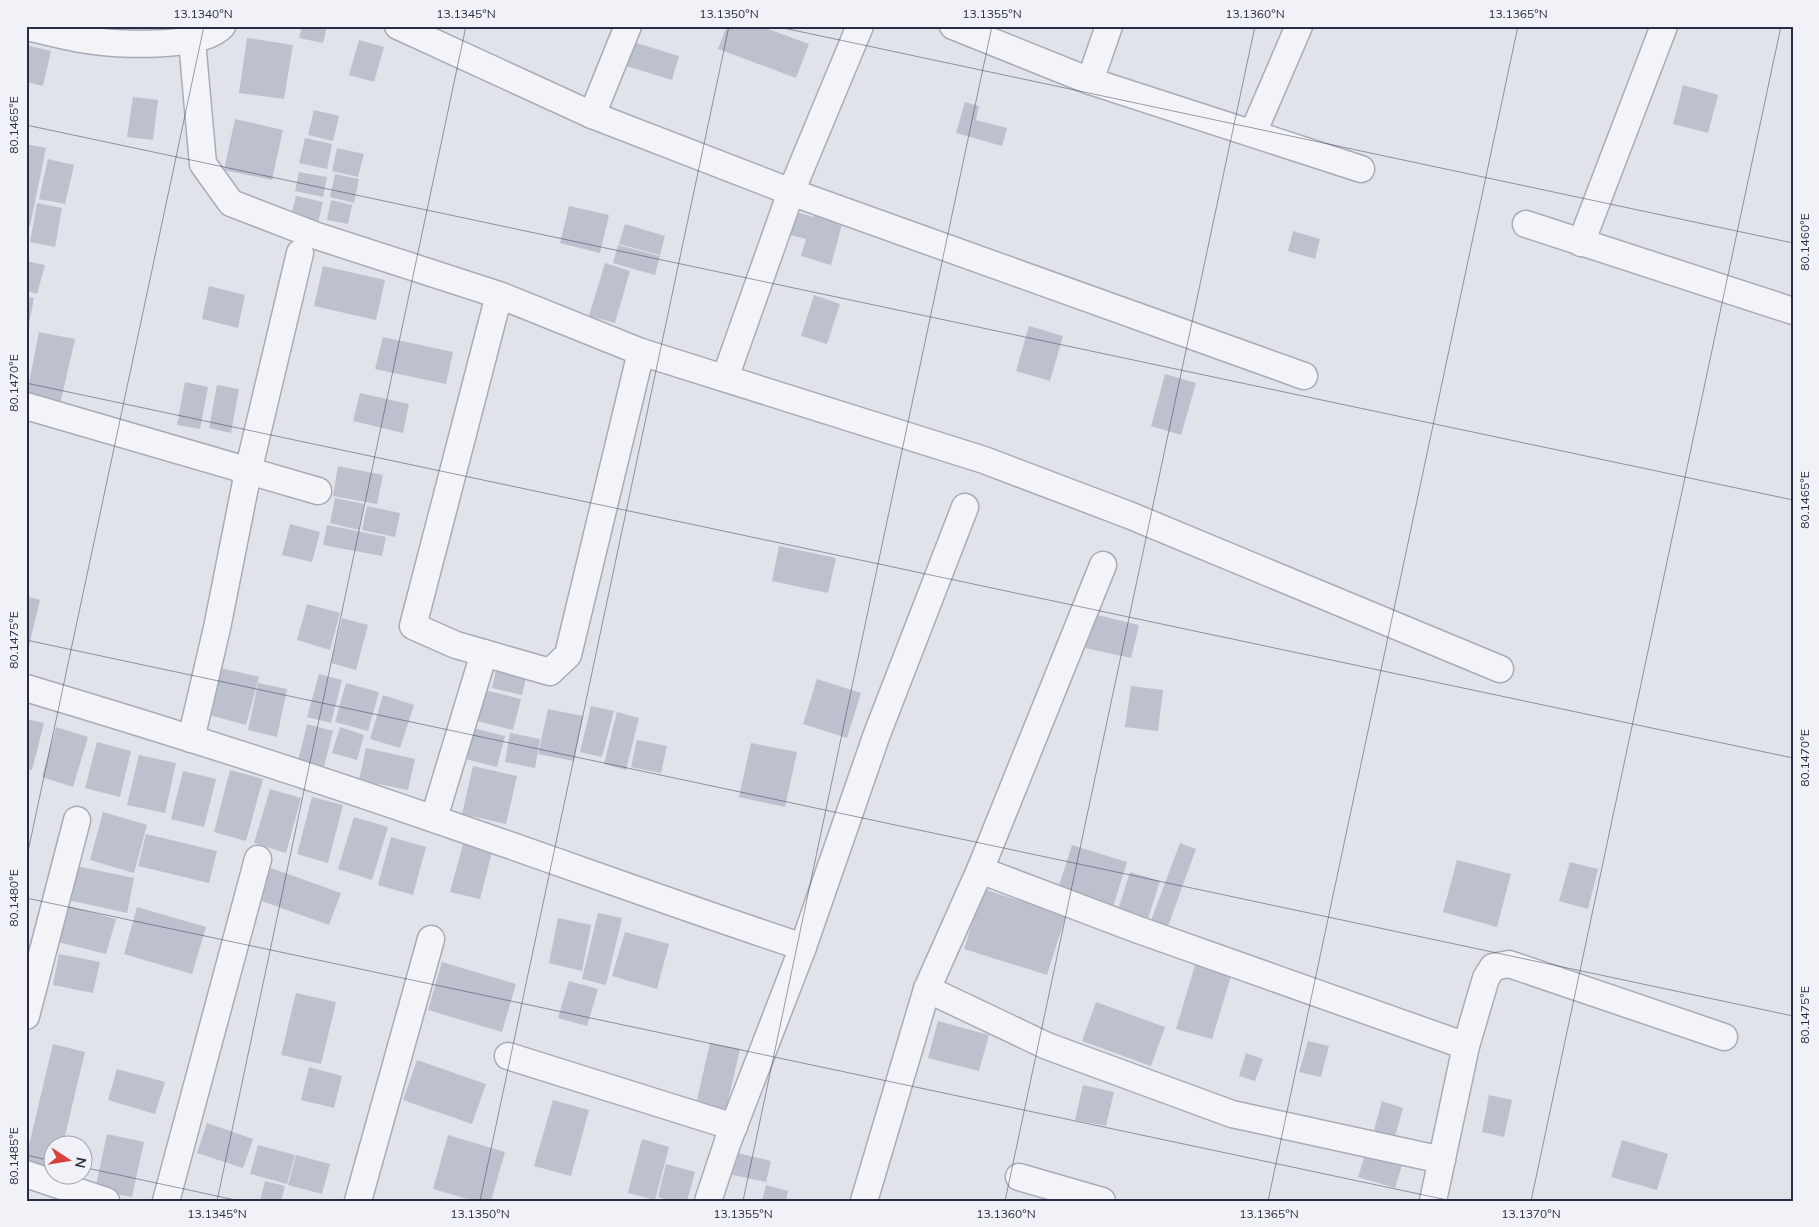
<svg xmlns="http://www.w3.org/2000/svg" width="1819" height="1227" font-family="Mulish,sans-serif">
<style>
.building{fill:#bdc1ce}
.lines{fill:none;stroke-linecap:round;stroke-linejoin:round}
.street-casing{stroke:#a8acb8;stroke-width:29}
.street{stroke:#f4f4f8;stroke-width:26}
.ticks{fill:none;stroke:#272d43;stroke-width:1;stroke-opacity:0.45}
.neatline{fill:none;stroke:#272d43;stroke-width:2}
.ticks-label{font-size:12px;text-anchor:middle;fill:#272d43}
</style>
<rect width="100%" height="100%" fill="#e0e3ea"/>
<g class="building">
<polygon points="302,26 327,26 323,43 299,38"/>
<polygon points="727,26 760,26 809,44 796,78 718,49"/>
<polygon points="247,38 293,45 284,99 239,93"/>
<polygon points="359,40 384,47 374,82 349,75"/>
<polygon points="630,41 679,56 672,80 623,65"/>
<polygon points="26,45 51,51 43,86 26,82"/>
<polygon points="1683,85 1718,95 1708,133 1673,124"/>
<polygon points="133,97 158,100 153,140 127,137"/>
<polygon points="965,102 979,106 976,120 1007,128 1002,146 956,133"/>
<polygon points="314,110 339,116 333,141 308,135"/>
<polygon points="235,119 283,130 272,180 224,170"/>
<polygon points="305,138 332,144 327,169 299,163"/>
<polygon points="26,144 46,148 30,226 26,225"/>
<polygon points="337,148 364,154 358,177 332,171"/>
<polygon points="48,159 74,165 65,204 39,199"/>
<polygon points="299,172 327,177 323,197 295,191"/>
<polygon points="335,174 359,179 354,203 330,197"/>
<polygon points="296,196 323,202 317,227 290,220"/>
<polygon points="331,200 352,205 348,224 327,220"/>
<polygon points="37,203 62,208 55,247 30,242"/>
<polygon points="569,206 609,215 600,253 560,243"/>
<polygon points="817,209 844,217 831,265 801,256 806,239 790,235 796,212 814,217"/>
<polygon points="625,224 665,236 660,255 619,244"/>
<polygon points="1293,231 1320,239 1315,259 1288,251"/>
<polygon points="618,245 660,256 655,275 613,263"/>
<polygon points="26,261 45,265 37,294 26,291"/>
<polygon points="605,263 630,271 615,323 589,316"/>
<polygon points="323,266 385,280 376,320 314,306"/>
<polygon points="209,286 245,295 238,328 202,319"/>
<polygon points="814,295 840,304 827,344 801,336"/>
<polygon points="26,296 34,298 28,329 26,328"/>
<polygon points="1029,326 1063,336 1050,381 1016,371"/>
<polygon points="39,332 75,339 60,405 26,398"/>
<polygon points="383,337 453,352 446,384 375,369"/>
<polygon points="1165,374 1196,383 1181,435 1151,426"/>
<polygon points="185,382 208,387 200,429 177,425"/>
<polygon points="217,385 239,389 231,433 209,428"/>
<polygon points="360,393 409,404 403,433 353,421"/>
<polygon points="338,466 383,475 377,504 333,496"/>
<polygon points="335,498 364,504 359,530 330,523"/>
<polygon points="367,506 400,513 395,537 362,530"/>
<polygon points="290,524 320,532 312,562 282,555"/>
<polygon points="327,525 386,537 382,556 323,545"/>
<polygon points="779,546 836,558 828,593 772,581"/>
<polygon points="26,596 40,600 27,654 26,654"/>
<polygon points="307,604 340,613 330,650 297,640"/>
<polygon points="1093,614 1139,625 1131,658 1085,648"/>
<polygon points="342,618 368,625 356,670 331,663"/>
<polygon points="497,666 527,673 522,695 492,688"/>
<polygon points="221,668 259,677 246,725 209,715"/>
<polygon points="319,674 342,680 331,723 307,717"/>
<polygon points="817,679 861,693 847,738 803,724"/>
<polygon points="258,683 287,689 277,737 248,730"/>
<polygon points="346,683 379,692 368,731 335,722"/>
<polygon points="1131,686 1163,690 1158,731 1125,727"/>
<polygon points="480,689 521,699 513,730 473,720"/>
<polygon points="383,695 414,705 400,748 370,739"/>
<polygon points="591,706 614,711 602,757 580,752"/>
<polygon points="548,709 583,716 574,761 538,754"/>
<polygon points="617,712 639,718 626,770 604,764"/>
<polygon points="26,719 44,723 32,770 26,769"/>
<polygon points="307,724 333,731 324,767 298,761"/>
<polygon points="466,726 505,736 497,767 458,757"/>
<polygon points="56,727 88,737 73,787 42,777"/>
<polygon points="340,727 364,735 357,760 332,753"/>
<polygon points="510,733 540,739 535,768 505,762"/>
<polygon points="637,740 667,746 661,773 631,767"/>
<polygon points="97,742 131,751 120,797 85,788"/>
<polygon points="751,743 797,752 785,807 739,797"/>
<polygon points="366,748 415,759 408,790 359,780"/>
<polygon points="139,755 176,763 165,813 127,805"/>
<polygon points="473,766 517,776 506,824 462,814"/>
<polygon points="230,770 263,779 246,841 214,832"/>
<polygon points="183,771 216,779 204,827 171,819"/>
<polygon points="270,789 301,798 286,853 254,843"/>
<polygon points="312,797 343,805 328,863 297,854"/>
<polygon points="103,812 147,825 134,873 90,860"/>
<polygon points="354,817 388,827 372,880 338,869"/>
<polygon points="146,834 217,851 209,883 138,866"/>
<polygon points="391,837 426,847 413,895 378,885"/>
<polygon points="1180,843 1196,849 1167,929 1150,923"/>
<polygon points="463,844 492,852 480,899 450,892"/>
<polygon points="1072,845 1127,862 1112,910 1057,892"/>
<polygon points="1457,860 1511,874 1497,927 1443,912"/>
<polygon points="1570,862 1598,869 1588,909 1559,901"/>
<polygon points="71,865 134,878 127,913 64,899"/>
<polygon points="271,868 341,893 329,925 259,900"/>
<polygon points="1130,872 1160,881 1147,922 1117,913"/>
<polygon points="983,889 1066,915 1047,975 964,949"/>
<polygon points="68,906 116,919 106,954 58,942"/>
<polygon points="137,907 206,927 192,974 124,954"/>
<polygon points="598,913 622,918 606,985 582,979"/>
<polygon points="558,918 591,925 582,971 549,963"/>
<polygon points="625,932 669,944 657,989 612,976"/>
<polygon points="59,954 100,962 93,993 53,985"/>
<polygon points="442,962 516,984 502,1032 428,1010"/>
<polygon points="1196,962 1232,973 1212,1039 1176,1029"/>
<polygon points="569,981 598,989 587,1026 558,1018"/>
<polygon points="296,993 336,1002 321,1064 281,1055"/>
<polygon points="1096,1002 1165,1027 1151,1066 1082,1041"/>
<polygon points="938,1021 989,1035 979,1071 928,1058"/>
<polygon points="1308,1041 1329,1046 1321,1077 1299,1072"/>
<polygon points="710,1043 740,1049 726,1110 696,1104"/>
<polygon points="53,1044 85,1052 63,1144 52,1144 52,1173 26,1167 26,1158"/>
<polygon points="1246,1053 1263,1059 1255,1081 1239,1076"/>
<polygon points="417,1060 486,1084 472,1124 403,1100"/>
<polygon points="309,1067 342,1076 334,1108 301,1100"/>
<polygon points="117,1069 165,1082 155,1114 108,1100"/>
<polygon points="1083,1085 1114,1092 1106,1126 1075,1120"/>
<polygon points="1489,1095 1512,1100 1504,1137 1482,1132"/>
<polygon points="553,1100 589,1110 571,1176 534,1166"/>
<polygon points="1382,1101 1403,1108 1395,1137 1374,1130"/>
<polygon points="207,1123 253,1139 243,1168 197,1153"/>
<polygon points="107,1134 144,1142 132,1197 95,1190"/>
<polygon points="448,1135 505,1152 491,1201 475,1201 433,1189"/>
<polygon points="642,1139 669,1147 655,1200 628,1193"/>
<polygon points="1622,1140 1668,1154 1657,1190 1611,1177"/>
<polygon points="258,1145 295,1155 287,1184 250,1174"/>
<polygon points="733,1152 771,1161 766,1182 728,1174"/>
<polygon points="1366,1152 1403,1162 1395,1188 1358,1177"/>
<polygon points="296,1155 330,1164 322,1194 288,1185"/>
<polygon points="666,1164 695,1172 687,1201 672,1201 658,1197"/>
<polygon points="265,1181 285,1186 281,1201 260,1201"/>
<polygon points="766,1185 788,1191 786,1201 762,1201"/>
</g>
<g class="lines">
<g class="street-casing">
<g id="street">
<polyline points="398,26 592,115 791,192 1304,376"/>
<polyline points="953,26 1090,81 1361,169"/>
<path d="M 26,27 C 46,31 67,37 87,40 C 116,45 202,49 222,26"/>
<polyline points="192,41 203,164 231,203 314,235 499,295 641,352 984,460 1129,515 1500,669"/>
<polyline points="1090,81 1109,26"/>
<polyline points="592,115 628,26"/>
<polyline points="1253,133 1299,26"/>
<polyline points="1526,224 1793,311"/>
<polyline points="1581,243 1664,26"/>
<polyline points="499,295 413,626 456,645 550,672 568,655 641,352"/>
<polyline points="725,378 791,192 860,26"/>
<polyline points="26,406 318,491"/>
<path d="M 26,688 C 163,729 299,772 434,819 C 557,861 679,906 803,947"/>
<polyline points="191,739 217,628 248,472 300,253"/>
<polyline points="434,818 484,653"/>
<polyline points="980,870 1136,929 1466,1046"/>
<polyline points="927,989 1047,1046 1232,1114 1442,1160"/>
<polyline points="26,1016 77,820"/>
<polyline points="508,1056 734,1127"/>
<polyline points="26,1174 106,1201"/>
<polyline points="1019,1177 1102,1201"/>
<polyline points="166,1201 258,859"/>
<polyline points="358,1201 431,939"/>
<polyline points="708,1201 728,1141 803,947 877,734 965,507"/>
<polyline points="864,1201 927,989 980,870 1103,565"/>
<polyline points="1433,1201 1466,1046 1486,978 1493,967 1509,964 1724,1037"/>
</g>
</g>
<use href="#street" class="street"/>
</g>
<path class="ticks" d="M 774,26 L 1793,243M 26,125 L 1793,500M 26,383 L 1793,758M 26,640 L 1793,1016M 26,861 L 204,26M 26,898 L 1452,1201M 26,1155 L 52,1161M 82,1167 L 240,1201M 217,1201 L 466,26M 480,1201 L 729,26M 743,1201 L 992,26M 1005,1201 L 1255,26M 1268,1201 L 1518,26M 1531,1201 L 1781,26"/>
<rect width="1819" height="1227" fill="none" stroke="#f0f2f8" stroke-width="55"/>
<g transform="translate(68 1160) rotate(102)"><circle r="24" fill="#f0f2f8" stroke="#a0a3b0"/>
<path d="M0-4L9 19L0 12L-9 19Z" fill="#d93f3c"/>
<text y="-8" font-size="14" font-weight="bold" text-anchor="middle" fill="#272d43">N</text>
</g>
<rect x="28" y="28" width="1764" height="1172" class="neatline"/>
<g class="ticks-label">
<text x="203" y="18">13.1340°N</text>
<text x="466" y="18">13.1345°N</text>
<text x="729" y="18">13.1350°N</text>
<text x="992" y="18">13.1355°N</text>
<text x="1255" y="18">13.1360°N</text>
<text x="1518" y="18">13.1365°N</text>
<text transform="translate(14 125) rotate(-90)" y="4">80.1465°E</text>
<text transform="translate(1805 242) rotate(-90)" y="4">80.1460°E</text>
<text transform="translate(14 383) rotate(-90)" y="4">80.1470°E</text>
<text transform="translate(1805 500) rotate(-90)" y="4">80.1465°E</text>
<text transform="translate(14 640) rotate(-90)" y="4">80.1475°E</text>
<text transform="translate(1805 758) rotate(-90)" y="4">80.1470°E</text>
<text transform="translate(14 898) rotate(-90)" y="4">80.1480°E</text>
<text transform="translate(1805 1015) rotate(-90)" y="4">80.1475°E</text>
<text transform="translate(14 1156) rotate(-90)" y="4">80.1485°E</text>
<text x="217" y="1218">13.1345°N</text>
<text x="480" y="1218">13.1350°N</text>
<text x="743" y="1218">13.1355°N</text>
<text x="1006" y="1218">13.1360°N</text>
<text x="1269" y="1218">13.1365°N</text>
<text x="1531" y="1218">13.1370°N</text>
</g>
</svg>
